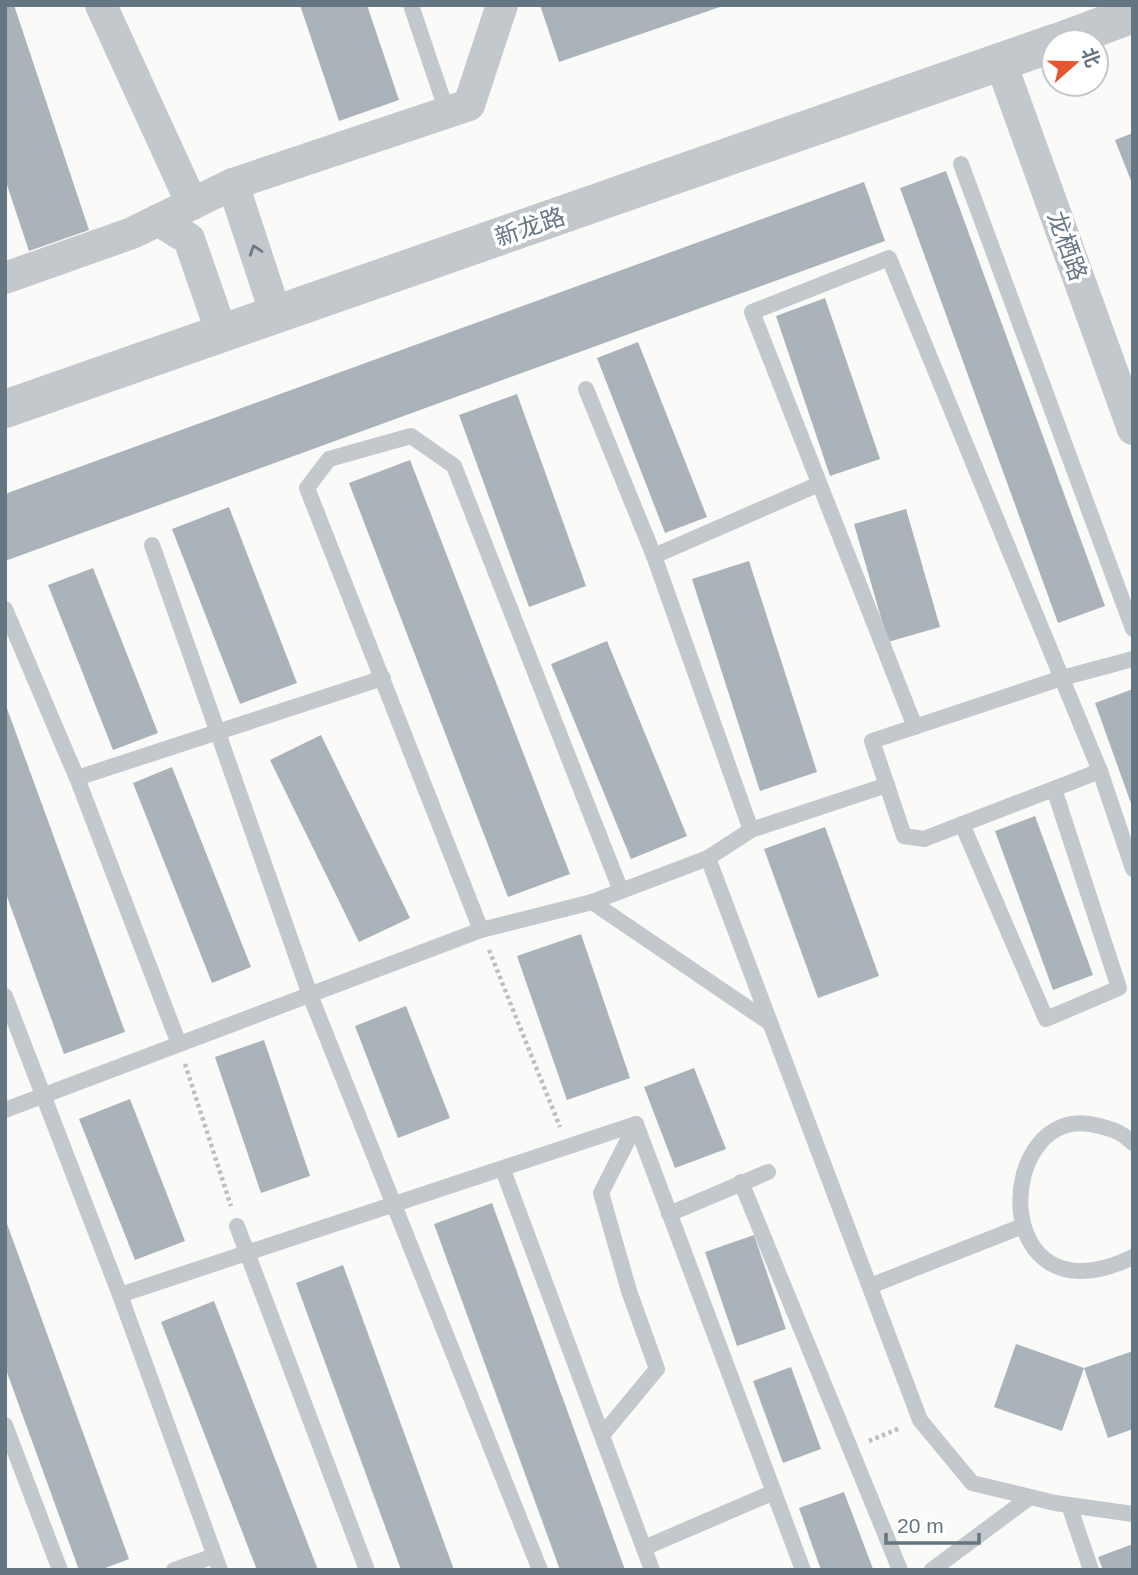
<svg xmlns="http://www.w3.org/2000/svg" width="1138" height="1575" font-family="Helvetica,'Noto Sans SC',sans-serif">
<style>
.building{fill:#aab3b9}
.lines{fill:none;stroke-linecap:round;stroke-linejoin:round}
.path{stroke:#bbbfc2;stroke-width:4.5;stroke-dasharray:3.5 3.5;stroke-linecap:butt}
.service{stroke:#c3c8cc;stroke-width:16}
.minor{stroke:#c3c8cc;stroke-width:32}
.tertiary{stroke:#c3c8cc;stroke-width:38}
.oneway{stroke:#6a7a87}
.labels{text-anchor:middle;stroke-width:7;stroke-linejoin:round;paint-order:stroke}
.street-label{font-size:24px;fill:#657683;stroke:#fff}
</style>
<rect width="100%" height="100%" fill="#fafaf8"/>
<g class="building">
<polygon points="5,5 14,5 89,230 29,251 5,179"/>
<polygon points="300,5 367,5 399,100 339,121"/>
<polygon points="540,5 723,5 723,6 559,62"/>
<polygon points="1133,133 1133,186 1115,140"/>
<polygon points="946,171 1105,606 1058,623 900,188"/>
<polygon points="864,182 885,241 5,561 5,494"/>
<polygon points="825,298 880,459 830,476 776,316"/>
<polygon points="638,342 707,517 665,533 597,358"/>
<polygon points="517,394 586,586 529,607 459,415"/>
<polygon points="410,460 570,874 508,897 349,483"/>
<polygon points="229,507 297,683 240,704 172,529"/>
<polygon points="906,509 940,627 888,642 854,524"/>
<polygon points="749,561 817,772 760,791 692,579"/>
<polygon points="93,568 158,733 113,750 48,585"/>
<polygon points="607,641 687,836 631,859 551,664"/>
<polygon points="1133,689 1133,806 1132,806 1095,703"/>
<polygon points="5,703 125,1032 64,1054 5,891"/>
<polygon points="321,735 410,918 359,942 270,760"/>
<polygon points="172,767 251,967 212,983 133,783"/>
<polygon points="1035,816 1093,975 1053,990 995,831"/>
<polygon points="825,827 879,976 818,998 764,849"/>
<polygon points="581,934 630,1078 567,1100 517,956"/>
<polygon points="406,1006 450,1118 398,1138 355,1026"/>
<polygon points="264,1040 310,1176 261,1193 215,1057"/>
<polygon points="694,1068 726,1149 675,1168 644,1087"/>
<polygon points="130,1099 185,1241 135,1260 79,1119"/>
<polygon points="492,1203 625,1570 560,1570 434,1224"/>
<polygon points="6,1221 129,1559 100,1570 79,1570 5,1367"/>
<polygon points="754,1235 786,1329 737,1346 705,1252"/>
<polygon points="343,1265 454,1570 401,1570 296,1283"/>
<polygon points="214,1301 318,1570 257,1570 161,1322"/>
<polygon points="1016,1344 1084,1368 1062,1431 994,1407"/>
<polygon points="1133,1351 1133,1429 1108,1438 1084,1368"/>
<polygon points="791,1367 821,1449 783,1463 753,1381"/>
<polygon points="844,1492 873,1569 871,1570 821,1570 799,1508"/>
<polygon points="1133,1544 1133,1570 1103,1570 1098,1557"/>
</g>
<g class="lines">
<g class="path">
<polyline points="489,950 560,1127"/>
<polyline points="185,1064 231,1206"/>
<polyline points="869,1441 900,1428"/>
</g>
<g class="service">
<polyline points="411,5 447,112"/>
<polyline points="961,164 1133,629"/>
<polyline points="586,389 654,556 751,830"/>
<polyline points="152,545 310,995 540,1570"/>
<polyline points="654,556 819,484"/>
<polyline points="5,609 77,778 179,1044"/>
<polyline points="915,727 752,312 889,258 1100,771 1133,869"/>
<polyline points="1100,771 924,839 904,836 872,741 1062,678 1133,659"/>
<polyline points="77,778 383,678"/>
<polyline points="962,824 1046,1019 1119,988 1054,789"/>
<polyline points="708,858 920,1420 972,1483 1055,1503 1133,1514"/>
<polyline points="592,902 770,1023"/>
<polyline points="481,930 307,488 329,459 411,436 454,466 621,891"/>
<polyline points="5,996 120,1295 220,1570"/>
<polyline points="5,1110 481,930 592,902 708,858 751,830 887,785"/>
<path d="M 1133,1143 C 1120,1131 1112,1129 1095,1125 C 994,1102 985,1328 1133,1257"/>
<polyline points="503,1170 652,1570"/>
<polyline points="741,1182 900,1570"/>
<polyline points="669,1214 768,1172"/>
<polyline points="237,1226 367,1570"/>
<polyline points="870,1286 1023,1226"/>
<polyline points="120,1295 636,1124 803,1570"/>
<polyline points="5,1425 60,1570"/>
<polyline points="603,1434 657,1369 629,1291 601,1193 636,1124"/>
<polyline points="1069,1505 1091,1570"/>
<polyline points="644,1548 774,1492"/>
<polyline points="174,1570 214,1556"/>
<polyline points="932,1570 1030,1497"/>
</g>
<g class="minor">
<polyline points="101,5 192,204"/>
<polyline points="1001,63 1133,429"/>
<polyline points="233,184 276,315"/>
<polyline points="158,220 189,239 222,334"/>
<polyline points="5,278 132,233 233,184 469,105 502,5"/>
</g>
<g class="tertiary">
<polyline points="1058,42 1133,14"/>
<polyline points="5,409 1054,43"/>
</g>
</g>
<defs><path id="oneway-chevron" d="M-2-3.5L2.5 0L-2 3.5" fill="none" stroke-width="1.6" stroke-linecap="round" stroke-linejoin="round" transform="scale(1.75)"/></defs>
<use class="oneway" href="#oneway-chevron" transform="translate(255 250) rotate(-108)"/>
<g class="labels">
<g class="street-label">
<text transform="translate(530 227) rotate(-19)" y="8">新龙路</text>
<text transform="translate(1067 246) rotate(70)" y="8">龙栖路</text>
</g>
</g>
<rect width="1138" height="1575" fill="none" stroke="#657683" stroke-width="14"/>
<g transform="translate(1075 63) rotate(70)"><circle r="33" fill="#ffffff" stroke="#c1c8cd" stroke-width="2"/>
<path d="M0-5L12 26L0 18L-12 26Z" fill="#e4572e"/>
<text y="-10" font-size="19" font-weight="bold" text-anchor="middle" fill="#657683">北</text>
</g>
<path d="M886 1533v10h93v-10" fill="none" stroke="#657683" stroke-width="3.5"/>
<text x="897" y="1533" font-size="21" fill="#657683" stroke="#ffffff" stroke-width="5" paint-order="stroke">20 m</text>
</svg>
